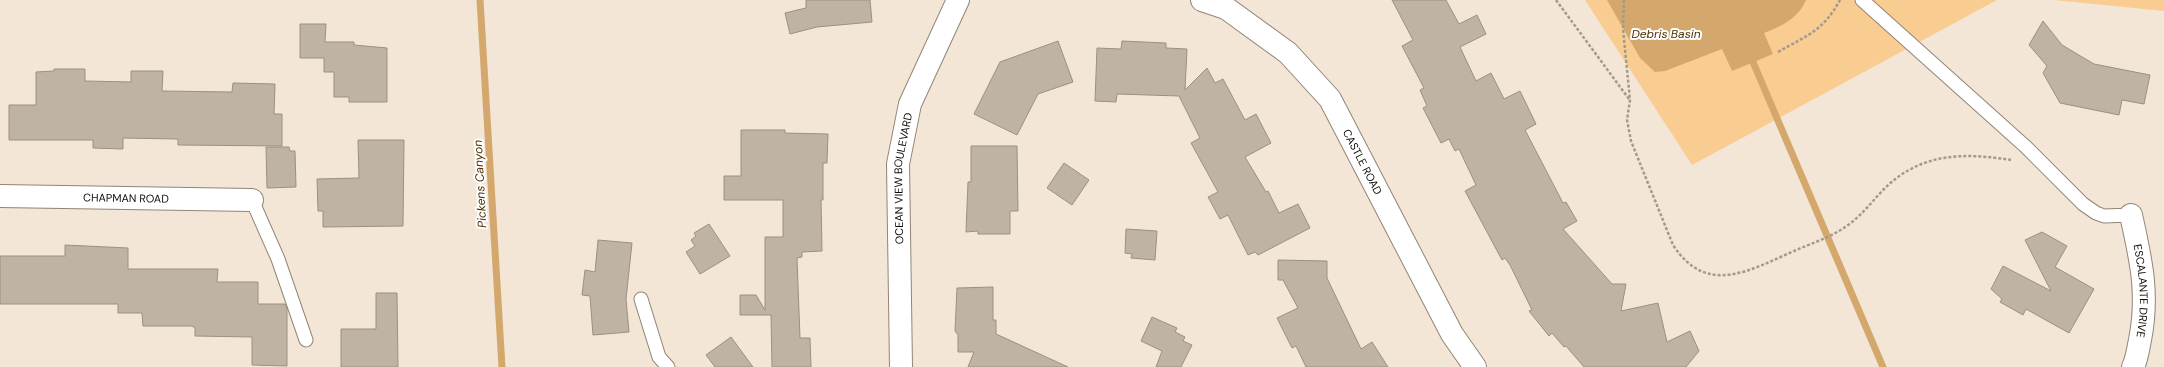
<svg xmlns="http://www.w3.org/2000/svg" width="2164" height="367" font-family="'DM Sans',sans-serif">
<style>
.green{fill:#f9cc92}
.water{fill:#d4a86d}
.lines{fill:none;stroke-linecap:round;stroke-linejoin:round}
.stream{stroke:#d4a86d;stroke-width:7}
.building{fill:#bfb3a4;stroke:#9c9081}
.service-casing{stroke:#918576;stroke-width:15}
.minor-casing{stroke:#918576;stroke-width:24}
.tertiary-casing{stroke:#918576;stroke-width:24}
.path{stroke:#a3998d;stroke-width:2.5;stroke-dasharray:3 2;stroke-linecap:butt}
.service{stroke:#fff;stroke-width:13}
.minor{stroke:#fff;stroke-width:22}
.tertiary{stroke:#fff;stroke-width:22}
.labels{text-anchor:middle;stroke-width:4;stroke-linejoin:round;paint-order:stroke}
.street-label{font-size:11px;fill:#0f0b06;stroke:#fff}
.water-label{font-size:12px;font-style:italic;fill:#4d3000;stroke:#fff}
</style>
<rect width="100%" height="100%" fill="#f3e6d6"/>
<g class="green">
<polygon points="1585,0 1997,0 1692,165"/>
<polygon points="2054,0 2164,0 2164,11"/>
</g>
<path class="water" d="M 1607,0 L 1806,0 C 1798,19 1781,26 1764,33 L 1773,54 L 1732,71 L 1722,49 L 1665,71 L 1655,72 L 1640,58 Z"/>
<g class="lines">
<g class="stream">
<polyline points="480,0 502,367"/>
<polyline points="1753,62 1883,367"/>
</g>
</g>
<g class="building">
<polygon points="806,0 870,0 872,22 817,27 790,34 785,13 806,8"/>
<polygon points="1392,0 1446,0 1459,24 1477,15 1486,34 1460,47 1476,81 1491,73 1504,99 1520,91 1536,124 1525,130 1563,203 1566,202 1577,221 1563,229 1612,284 1626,284 1621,311 1658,303 1667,342 1690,331 1699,351 1686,367 1584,367 1566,346 1564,347 1552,333 1549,336 1529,311 1532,310 1510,265 1505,258 1502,260 1465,191 1476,185 1459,149 1455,151 1449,139 1441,143 1423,108 1427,106 1420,90 1424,88 1402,46 1413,40"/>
<polygon points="2043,21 2062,45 2094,64 2150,75 2144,104 2122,100 2119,115 2060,103 2043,73 2047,66 2029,45"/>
<polygon points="300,24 326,24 325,42 354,42 354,45 387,48 387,102 349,102 349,97 334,97 334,72 324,72 324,58 300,58"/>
<polygon points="1058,41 1073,82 1038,94 1017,135 974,114 1000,62"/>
<polygon points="1122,41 1166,43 1166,48 1187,49 1185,90 1207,68 1215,83 1223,79 1245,120 1256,114 1271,143 1245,157 1266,192 1268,191 1279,213 1298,204 1310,228 1258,255 1255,252 1248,255 1228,215 1220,219 1208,197 1218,192 1191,143 1200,138 1179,96 1117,94 1116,102 1095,101 1097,48 1121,49"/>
<polygon points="54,69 85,69 85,81 131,82 131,71 163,71 162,91 232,92 233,83 275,84 274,114 282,114 282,146 178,145 178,139 123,138 123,149 93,148 93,140 9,140 9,105 36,105 36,72 54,71"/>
<polygon points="741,130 785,130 785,133 828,134 827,163 823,163 823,200 821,200 822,251 802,252 802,257 797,258 800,338 810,338 811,367 772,367 771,315 740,315 740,295 756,295 765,310 765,237 783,237 783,200 724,200 724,176 741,176"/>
<polygon points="358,140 404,140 403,226 323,227 323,211 318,211 317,179 359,178"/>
<polygon points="971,146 1017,146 1018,211 1010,211 1010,234 978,234 978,231 966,232 968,182 971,182"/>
<polygon points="266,147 289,147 290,151 295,151 296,187 267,188"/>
<polygon points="1064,163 1089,180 1072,205 1047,188"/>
<polygon points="709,224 730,256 700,274 686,252 695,246 691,240 696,236 694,233"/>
<polygon points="1126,229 1157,231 1155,260 1131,258 1132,254 1125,253"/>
<polygon points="2042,232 2067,246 2055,267 2094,289 2069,333 2026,309 2023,315 2000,302 2002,299 1991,289 2003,266 2051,291 2025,240"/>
<polygon points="598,240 632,243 626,299 629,332 593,335 590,296 582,295 585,270 595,272"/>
<polygon points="65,245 128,248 128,269 218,269 217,282 258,282 258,304 285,304 287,309 287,366 252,365 252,337 195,336 195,328 192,326 143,326 142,313 118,313 118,304 0,304 0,256 65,256"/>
<polygon points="1278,260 1327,261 1327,278 1361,349 1372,342 1388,367 1306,367 1296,346 1292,348 1277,318 1298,308 1283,280 1278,280"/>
<polygon points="993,287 993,320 996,320 996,334 1068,367 968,367 974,352 958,352 958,335 955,331 957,288"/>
<polygon points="376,293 397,293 398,367 341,367 341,329 376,329"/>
<polygon points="1152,317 1177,328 1175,332 1185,337 1183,341 1192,345 1181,367 1156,367 1162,351 1141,341"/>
<polygon points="731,337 753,367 715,367 706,355"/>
</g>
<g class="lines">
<g class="service-casing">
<g id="service">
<polyline points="1862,0 2026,147 2083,204 2096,213 2104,216 2131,215"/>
<polyline points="252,200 278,259 306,340"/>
<polyline points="641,299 659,357 668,367"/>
</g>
</g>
<g class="minor-casing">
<g id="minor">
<path id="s1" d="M 1202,0 L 1226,8 L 1288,53 L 1330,99 L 1452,334 L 1475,367"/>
<path id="s2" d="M 0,196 L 252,200"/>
<path id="s3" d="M 2131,215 C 2141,260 2149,294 2140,340 C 2138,349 2137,359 2133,367"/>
</g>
</g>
<g class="tertiary-casing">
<g id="tertiary">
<path id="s4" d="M 901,367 L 898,164 L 910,104 L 958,0"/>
</g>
</g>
<g class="path">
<polyline points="1556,0 1629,99"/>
<path d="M 1624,0 L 1623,29 L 1630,100 L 1627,120 L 1631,141 L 1673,245 C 1707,297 1750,270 1794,251 C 1812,243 1832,237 1848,225 C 1872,208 1881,184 1911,169 C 1942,152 1978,155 2012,160"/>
<path d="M 1778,52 C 1808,35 1823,31 1840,0"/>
</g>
<use href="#service" class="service"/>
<use href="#minor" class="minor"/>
<use href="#tertiary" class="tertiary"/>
</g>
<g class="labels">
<g class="street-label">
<text dy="4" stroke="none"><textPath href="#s1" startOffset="235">CASTLE ROAD</textPath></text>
<text dy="4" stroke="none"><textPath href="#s4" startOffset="189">OCEAN VIEW BOULEVARD</textPath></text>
<text dy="4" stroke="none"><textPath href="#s2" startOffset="126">CHAPMAN ROAD</textPath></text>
<text dy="4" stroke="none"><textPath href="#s3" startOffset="77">ESCALANTE DRIVE</textPath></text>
</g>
<g class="water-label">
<text x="1666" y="38">Debris Basin</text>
<text transform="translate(480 184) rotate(-93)" y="4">Pickens Canyon</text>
</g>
</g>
</svg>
